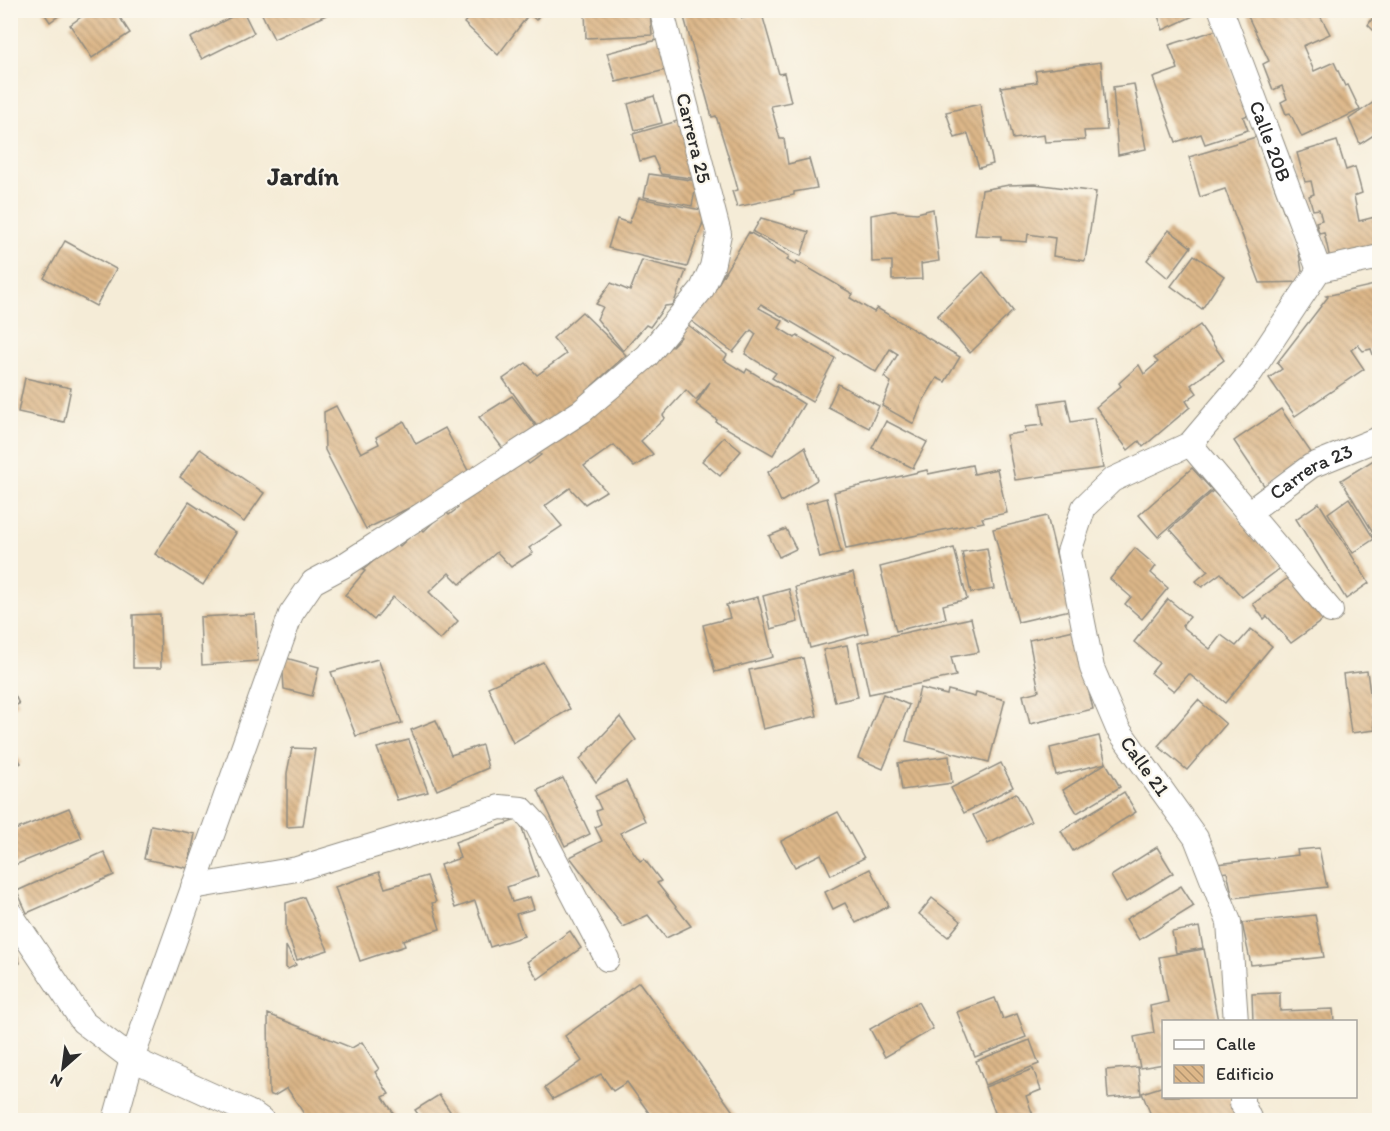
<svg xmlns="http://www.w3.org/2000/svg" width="1390" height="1131" font-family="Itim,sans-serif">
<style>
.building{fill:url(#building-back-hatch)}
.lines{fill:none;stroke-linecap:round;stroke-linejoin:round}
.minor-casing{stroke:#908c81;stroke-width:26}
.minor{stroke:#fff;stroke-width:24}
.labels{text-anchor:middle;stroke-width:4.5;stroke-linejoin:round;paint-order:stroke}
.street-label{font-size:20px;fill:#2b2b2b;stroke:#fbf7ec}
.district-label{font-size:26px;font-weight:bold;fill:#2b2b2b;stroke:#fbf7ec}
</style>
<defs>
<pattern id="building-back-hatch" width="6" height="6" patternUnits="userSpaceOnUse" patternTransform="scale(1.5)"><rect width="6" height="6" fill="#ddb789"/><path d="M-1 5l2 2M0 0l6 6M5-1l2 2" fill="none" stroke="#b39570"/></pattern>
</defs>
<rect width="100%" height="100%" fill="#fbf7ec"/>
<filter id="ink" filterUnits="userSpaceOnUse"><feTurbulence type="fractalNoise" baseFrequency=".0167" numOctaves="2"/><feDisplacementMap in="SourceGraphic" scale="12" xChannelSelector="R" yChannelSelector="G"/><feConvolveMatrix kernelMatrix="1 2 1 2 8 2 1 2 1" color-interpolation-filters="sRGB"/></filter>
<filter id="wash" filterUnits="userSpaceOnUse"><feTurbulence type="fractalNoise" baseFrequency=".008" numOctaves="4" result="noise"/><feDisplacementMap in="SourceGraphic" scale="24" xChannelSelector="R" yChannelSelector="G"/><feGaussianBlur stdDeviation="1.35" result="paint"/><feColorMatrix in="noise" values="0 0 0 0 0 0 0 0 0 0 0 0 0 0 0 0 0 1.4 0 .05"/><feComposite in="paint" operator="in"/></filter>
<g filter="url(#wash)">
<rect width="100%" height="100%" fill="#f5ecd7"/>
<g id="blocks">
<g class="building">
<polygon points="42,10 67,10 50,22"/>
<polygon points="91,10 115,10 130,33 92,58 70,25"/>
<polygon points="260,10 324,10 326,15 274,39"/>
<polygon points="474,10 543,10 536,20 529,14 498,55 464,23"/>
<polygon points="585,10 650,10 652,35 586,38"/>
<polygon points="682,10 740,10 742,18 762,14 779,74 784,73 791,102 771,106 780,139 784,139 788,164 809,159 817,188 794,192 794,195 737,207 732,191 738,190 734,175 716,116 712,117"/>
<polygon points="1156,10 1206,10 1163,30"/>
<polygon points="1245,10 1317,10 1330,34 1303,46 1314,71 1334,62 1345,86 1348,85 1360,110 1302,137 1290,113 1286,114 1281,102 1287,99 1282,86 1273,90 1263,64 1269,61"/>
<polygon points="1378,10 1380,10 1380,37 1368,25"/>
<polygon points="243,11 254,33 202,59 190,38"/>
<polygon points="1217,30 1248,115 1243,117 1248,130 1205,144 1201,134 1176,142 1153,78 1178,69 1169,45"/>
<polygon points="661,39 670,69 616,82 607,53"/>
<polygon points="1101,62 1107,130 1084,131 1085,140 1045,142 1044,135 1013,139 1001,87 1037,82 1035,71"/>
<polygon points="1134,84 1146,149 1118,155 1113,87"/>
<polygon points="654,96 662,123 635,130 628,104"/>
<polygon points="1380,98 1380,131 1360,144 1349,119"/>
<polygon points="980,104 993,164 979,168 968,134 955,138 946,112"/>
<polygon points="681,120 698,179 661,174 653,157 640,161 633,134"/>
<polygon points="1256,137 1285,215 1297,242 1304,282 1260,283 1225,189 1200,197 1189,157"/>
<polygon points="1337,141 1346,170 1355,167 1362,193 1354,196 1359,221 1379,216 1380,244 1330,259 1324,232 1319,233 1316,222 1322,220 1319,209 1313,210 1309,196 1314,194 1311,181 1305,182 1297,153"/>
<polygon points="649,174 697,181 692,206 644,197"/>
<polygon points="1035,184 1096,192 1085,261 1053,256 1055,238 1028,234 1027,242 1001,240 1001,236 975,235 982,190 1009,185"/>
<polygon points="639,198 707,211 687,267 608,248 617,219 629,223"/>
<polygon points="933,209 939,261 921,264 922,279 892,280 892,261 872,262 871,215 893,211 917,213"/>
<polygon points="761,218 809,232 801,256 753,232"/>
<polygon points="1169,230 1191,247 1168,278 1147,260"/>
<polygon points="749,232 789,256 787,260 795,265 797,261 853,294 850,298 874,312 877,308 960,357 945,382 937,378 923,401 914,424 882,406 891,382 884,377 898,354 890,349 876,372 761,304 759,308 783,321 779,328 795,338 797,336 835,358 812,402 772,378 776,373 745,354 756,334 751,330 733,352 690,320 709,299"/>
<polygon points="65,241 116,269 96,306 44,278"/>
<polygon points="1194,255 1224,276 1202,309 1171,286"/>
<polygon points="642,260 686,271 673,305 665,306 650,327 646,325 623,351 597,319 603,307 596,304 611,283 630,291"/>
<polygon points="983,272 1013,311 970,353 937,316"/>
<polygon points="1374,285 1377,291 1380,291 1380,374 1371,349 1363,351 1358,345 1351,350 1364,369 1295,416 1269,378 1282,369 1277,363 1328,297 1326,296"/>
<polygon points="582,312 626,355 592,386 593,388 565,410 538,428 503,379 526,363 537,375 566,354 553,338"/>
<polygon points="687,324 727,355 724,360 745,373 747,369 804,404 773,455 716,422 717,420 696,404 710,382 696,400 686,390 663,415 665,418 641,441 653,454 634,467 614,445 584,466 606,491 585,504 570,488 545,506 562,526 529,548 533,553 511,567 497,552 460,584 449,573 429,592 458,621 440,640 393,597 374,620 345,595 365,571 363,570 396,542 400,546 420,527 424,531 445,511 449,515 458,508 455,504 524,458 529,464 541,455 538,452 664,340 671,347 681,337 678,334"/>
<polygon points="1200,325 1224,360 1191,385 1197,393 1186,401 1190,407 1143,447 1139,441 1128,450 1096,407 1121,386 1119,383 1139,365 1144,374 1158,362 1154,358"/>
<polygon points="25,378 71,388 64,422 18,412"/>
<polygon points="838,384 879,406 869,428 828,407"/>
<polygon points="512,396 537,428 504,450 479,417"/>
<polygon points="1066,399 1071,422 1094,418 1103,468 1015,480 1006,435 1026,432 1025,427 1043,425 1040,403"/>
<polygon points="336,406 361,453 379,444 376,437 404,421 416,444 445,428 472,478 416,513 413,506 366,529 325,450 324,412"/>
<polygon points="1281,409 1312,454 1265,487 1234,441"/>
<polygon points="886,421 927,442 913,468 872,448"/>
<polygon points="724,437 741,451 720,476 702,461"/>
<polygon points="805,447 817,480 781,502 768,472"/>
<polygon points="200,449 264,493 244,522 180,477"/>
<polygon points="1380,456 1380,535 1376,537 1341,480"/>
<polygon points="972,465 974,474 997,469 1007,513 982,518 984,522 846,549 834,492 927,470 928,474"/>
<polygon points="1192,468 1212,490 1158,537 1139,515"/>
<polygon points="1213,491 1282,567 1242,597 1221,573 1202,587 1196,581 1208,571 1170,529"/>
<polygon points="827,498 841,552 820,558 806,504"/>
<polygon points="1349,498 1374,539 1353,553 1328,513"/>
<polygon points="189,502 236,533 203,585 155,554"/>
<polygon points="1319,503 1369,583 1346,599 1296,519"/>
<polygon points="1047,516 1070,610 1018,622 993,529"/>
<polygon points="786,529 796,549 779,557 769,536"/>
<polygon points="954,548 967,599 943,605 946,618 896,631 880,567"/>
<polygon points="987,548 994,589 971,593 962,552"/>
<polygon points="1135,548 1156,566 1151,573 1168,588 1142,619 1125,604 1131,597 1110,579"/>
<polygon points="853,573 868,633 810,648 795,587"/>
<polygon points="1292,575 1327,617 1291,643 1267,616 1264,619 1253,604"/>
<polygon points="789,589 798,622 771,629 763,596"/>
<polygon points="758,597 773,657 715,672 703,625 730,618 726,605"/>
<polygon points="1168,599 1190,617 1182,626 1210,649 1221,635 1236,646 1251,629 1272,646 1225,703 1189,674 1174,691 1151,673 1159,663 1134,642"/>
<polygon points="160,614 161,668 133,668 133,615"/>
<polygon points="255,614 258,661 202,665 200,617"/>
<polygon points="971,618 979,652 951,657 956,676 869,694 858,643"/>
<polygon points="1074,630 1093,709 1030,724 1023,695 1039,691 1029,640"/>
<polygon points="847,645 858,697 835,702 823,650"/>
<polygon points="282,657 319,667 312,696 284,689"/>
<polygon points="803,658 817,716 763,729 749,670"/>
<polygon points="378,659 402,723 356,736 331,672"/>
<polygon points="543,662 570,709 513,743 488,687"/>
<polygon points="1367,671 1375,730 1351,733 1343,674"/>
<polygon points="10,685 19,704 10,708"/>
<polygon points="920,688 947,695 948,690 975,697 976,692 1005,700 989,762 906,741"/>
<polygon points="883,694 909,705 883,769 858,758"/>
<polygon points="1198,700 1226,724 1187,770 1158,746"/>
<polygon points="620,717 636,740 596,782 580,759"/>
<polygon points="436,720 451,755 482,745 488,768 437,790 411,730"/>
<polygon points="1099,736 1106,763 1056,775 1050,748"/>
<polygon points="409,740 428,792 397,800 377,748"/>
<polygon points="10,746 21,763 10,770"/>
<polygon points="292,748 315,749 303,826 287,827 287,773"/>
<polygon points="949,756 952,783 902,790 898,763"/>
<polygon points="1001,763 1013,787 964,813 951,788"/>
<polygon points="1106,763 1120,787 1077,813 1063,790"/>
<polygon points="563,778 590,834 565,846 538,790"/>
<polygon points="626,781 645,821 620,833 640,861 644,859 661,881 657,883 691,926 666,938 648,915 623,927 570,857 602,841 595,827 601,824 596,811 601,809 595,796"/>
<polygon points="1124,792 1136,812 1073,851 1061,831"/>
<polygon points="1016,793 1031,822 988,844 973,815"/>
<polygon points="69,808 82,838 10,867 10,832"/>
<polygon points="838,812 864,858 831,875 821,854 795,867 781,841"/>
<polygon points="519,819 538,876 507,887 512,902 530,897 534,909 516,914 524,936 490,947 475,901 455,908 440,865 460,858 455,842"/>
<polygon points="151,825 195,834 188,868 144,859"/>
<polygon points="1157,847 1173,873 1126,902 1111,876"/>
<polygon points="1319,848 1327,887 1233,898 1227,872 1219,873 1217,864 1298,855 1297,850"/>
<polygon points="104,852 114,875 27,913 17,891"/>
<polygon points="870,869 889,906 856,923 845,903 833,909 825,892"/>
<polygon points="379,872 385,888 427,876 436,902 432,903 440,929 403,940 405,946 360,961 335,887"/>
<polygon points="1181,886 1194,906 1139,940 1126,919"/>
<polygon points="304,897 328,950 297,960 286,930 286,903"/>
<polygon points="932,898 961,921 948,937 919,914"/>
<polygon points="1315,915 1324,957 1251,965 1242,923"/>
<polygon points="1199,927 1203,948 1176,953 1172,932"/>
<polygon points="570,931 581,948 538,979 527,962"/>
<polygon points="13,941 20,963 10,966 10,942"/>
<polygon points="286,946 296,965 288,969 286,968"/>
<polygon points="1204,949 1218,1021 1164,1022 1164,1064 1140,1068 1134,1037 1154,1033 1150,1006 1168,1002 1159,957"/>
<polygon points="639,982 693,1055 739,1120 654,1120 627,1082 613,1091 601,1074 553,1099 545,1088 582,1061 565,1036"/>
<polygon points="1280,993 1280,1011 1333,1009 1334,1022 1253,1022 1252,994"/>
<polygon points="995,998 1003,1019 1017,1014 1026,1037 975,1057 957,1012"/>
<polygon points="918,1002 933,1029 885,1057 870,1029"/>
<polygon points="268,1014 352,1048 362,1042 379,1069 375,1072 389,1094 383,1097 398,1120 308,1120 287,1088 274,1096 269,1094"/>
<polygon points="1030,1040 1039,1064 985,1085 976,1061"/>
<polygon points="1138,1067 1141,1095 1108,1098 1106,1070"/>
<polygon points="1033,1069 1041,1090 1026,1096 1033,1115 1019,1120 998,1120 985,1087"/>
<polygon points="1164,1086 1164,1096 1230,1096 1239,1120 1153,1120 1142,1093"/>
<polygon points="439,1095 456,1120 422,1120 415,1110"/>
</g>
</g>
</g>
<g filter="url(#ink)">
<use href="#blocks" fill-opacity="0" stroke="#908c81" stroke-width="1.5"/>
<g class="lines">
<g class="minor-casing">
<g id="minor">
<path id="s1" d="M 1221,10 L 1319,270"/>
<polyline points="1319,270 1380,257"/>
<polyline points="1190,444 1331,611"/>
<path id="s2" d="M 1248,513 L 1311,466 L 1380,438"/>
<polyline points="193,887 297,869 500,807 522,809 537,825 607,959"/>
<polyline points="10,913 83,1022 132,1059 255,1115 262,1120"/>
<polyline points="1236,1022 1229,922 1196,838 1118,729 1092,668 1069,552 1084,507 1112,480 1190,444 1251,372 1319,270"/>
<polyline points="1242,1096 1242,1103 1250,1120"/>
<polyline points="115,1120 132,1059 291,614 313,582 343,566 582,411 647,356 702,289 712,267 719,234 663,16 664,10"/>
</g>
</g>
<use href="#minor" class="minor"/>
</g>
</g>
<g class="labels">
<g class="street-label">
<text transform="translate(694 138) rotate(76)" y="7">Carrera 25</text>
<text dy="7" stroke="none"><textPath href="#s1" startOffset="140">Calle 20B</textPath></text>
<text dy="7" stroke="none"><textPath href="#s2" startOffset="76">Carrera 23</textPath></text>
<text transform="translate(1145 766) rotate(54)" y="7">Calle 21</text>
</g>
<g class="district-label">
<text x="303" y="185">Jardín</text>
</g>
</g>
<rect width="1390" height="1131" fill="none" stroke="#fbf7ec" stroke-width="36"/>
<rect x="1162" y="1020" width="195" height="78" fill="#fbf7ec" stroke="#a8a59f" stroke-width="1.5"/>
<rect x="1174" y="1040" width="30" height="9" fill="#ffffff" stroke="#a8a59f" stroke-width="1.5"/>
<text x="1216" y="1050" font-size="18" fill="#2b2b2b">Calle</text>
<rect x="1174" y="1065" width="30" height="18" fill="url(#building-back-hatch)" stroke="#a8a59f" stroke-width="1.5"/>
<text x="1216" y="1080" font-size="18" fill="#2b2b2b">Edificio</text>
<g transform="translate(63 1068) rotate(208)" stroke="#fbf7ec" stroke-width="4.5" paint-order="stroke">
<path d="M0-4.5L10 22L0 15L-10 22Z" fill="#2b2b2b"/>
<text y="-9" font-size="16" font-weight="bold" text-anchor="middle" fill="#2b2b2b">N</text>
</g>
</svg>
